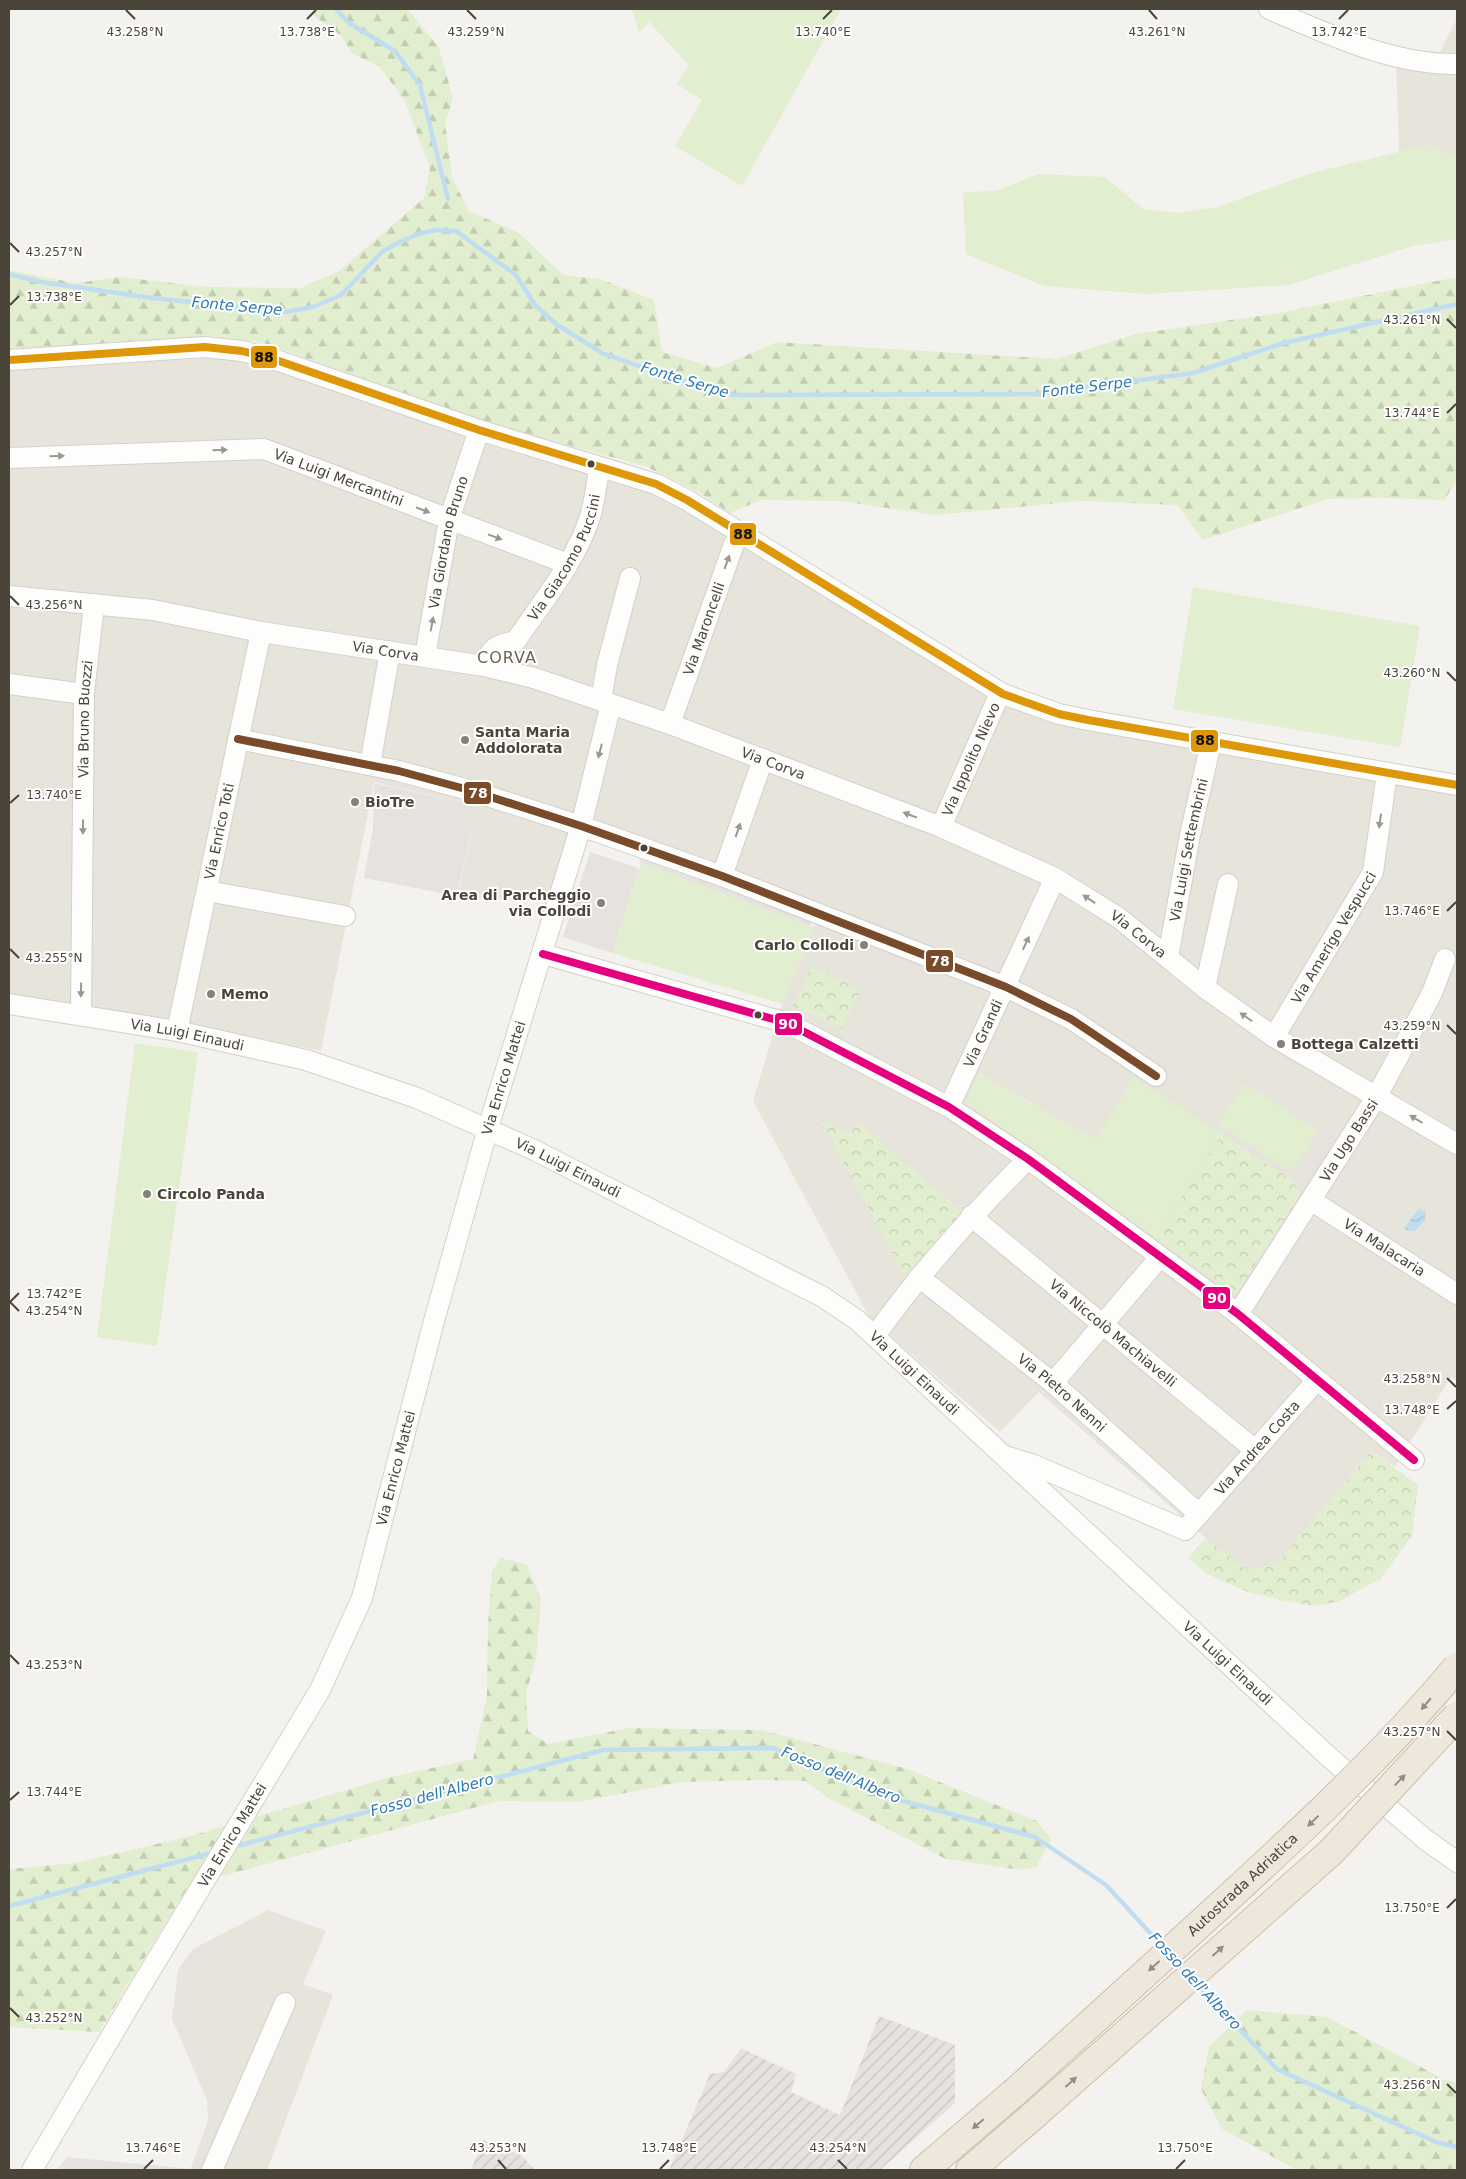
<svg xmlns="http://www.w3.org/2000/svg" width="1466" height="2179" font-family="'DejaVu Sans',sans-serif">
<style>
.residential{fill:#e7e4dc;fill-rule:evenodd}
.industrial{fill:url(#industrial-furrows)}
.green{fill:#e1eecf}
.forest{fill:url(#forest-firs)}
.park{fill:url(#park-crowns)}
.parking{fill:#e6e3df}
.water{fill:url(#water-waves)}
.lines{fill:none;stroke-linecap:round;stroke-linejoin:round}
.stream{stroke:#c0ddf1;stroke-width:4.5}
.minor-casing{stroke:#d2d0cb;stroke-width:22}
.highway-casing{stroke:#ccbfa9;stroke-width:30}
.minor{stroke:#fdfdfc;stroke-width:20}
.highway{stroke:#ede8db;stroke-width:28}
.highway-bridge-casing{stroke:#ccbfa9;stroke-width:30;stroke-linecap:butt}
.highway-bridge{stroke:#ede8db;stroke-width:28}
.bus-1-casing{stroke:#fff;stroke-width:11}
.bus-2-casing{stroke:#fff;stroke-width:11}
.bus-3-casing{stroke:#fff;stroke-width:11}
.bus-1{stroke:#7a4b2a;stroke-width:8}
.bus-2{stroke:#dd9709;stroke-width:8}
.bus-3{stroke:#e5007d;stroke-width:8}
.oneway{fill:#9b9791}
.oneway2{fill:#948e82}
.ticks{fill:none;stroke:#4b4439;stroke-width:2}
.bus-dot{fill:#4b4439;stroke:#fff;stroke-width:2}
.poi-dot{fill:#868178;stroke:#fff;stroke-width:2}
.labels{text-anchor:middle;stroke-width:4;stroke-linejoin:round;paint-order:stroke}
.street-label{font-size:14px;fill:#4b4439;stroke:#fff}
.poi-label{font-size:14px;font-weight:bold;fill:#4b4439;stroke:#fff;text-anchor:start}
.water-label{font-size:15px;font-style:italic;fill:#2e7ab2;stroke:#fff}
.quarter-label{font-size:16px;letter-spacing:1px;fill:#6e6250;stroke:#fff}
.ticks-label{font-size:12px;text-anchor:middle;fill:#4b4439;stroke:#fff;stroke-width:4;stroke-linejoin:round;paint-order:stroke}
.line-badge{stroke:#fff;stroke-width:2}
.badge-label{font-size:14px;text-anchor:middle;font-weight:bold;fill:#fff}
.pale-badge-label{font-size:14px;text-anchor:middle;font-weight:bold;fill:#111}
</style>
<defs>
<pattern id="industrial-furrows" width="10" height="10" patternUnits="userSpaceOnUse" patternTransform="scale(1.25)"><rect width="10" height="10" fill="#e6e2de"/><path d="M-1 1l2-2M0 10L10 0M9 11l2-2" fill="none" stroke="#c7c3bf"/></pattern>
<pattern id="forest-firs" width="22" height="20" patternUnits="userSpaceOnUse" patternTransform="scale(1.25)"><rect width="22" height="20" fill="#e1eecf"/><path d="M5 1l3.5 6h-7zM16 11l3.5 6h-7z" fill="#c3cdb2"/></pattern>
<pattern id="park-crowns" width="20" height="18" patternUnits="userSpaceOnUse" patternTransform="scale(1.25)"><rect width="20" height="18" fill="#e1eecf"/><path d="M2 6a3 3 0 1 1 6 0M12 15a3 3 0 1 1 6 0" fill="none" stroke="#c3cdb2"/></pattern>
<pattern id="water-waves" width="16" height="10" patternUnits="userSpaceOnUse" patternTransform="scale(1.25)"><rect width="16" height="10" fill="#c0ddf1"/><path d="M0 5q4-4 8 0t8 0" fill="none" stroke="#a6bfcf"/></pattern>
</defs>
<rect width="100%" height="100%" fill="#f4f2ee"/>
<g class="residential">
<polygon points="1457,19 1457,154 1451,155 1427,145 1399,152 1396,57 1434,63"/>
<path d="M 217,358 L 251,363 L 283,371 L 482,443 L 652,490 L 988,691 L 1457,792 L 1457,1381 L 1451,1377 L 1395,1467 L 1371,1451 L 1278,1563 L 1248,1571 L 1222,1552 L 1039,1392 L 1000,1432 L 870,1318 L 753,1101 L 782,1004 L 822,908 L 583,819 L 551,903 L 458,896 L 477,806 L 374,782 L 321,1051 L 183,1024 L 9,995 L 9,367 ZM 979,1074 L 1096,1140 L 1156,1238 ZM 821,1119 L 848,1134 L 858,1123 L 906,1278 Z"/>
<polygon points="268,1910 326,1931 303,1984 333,1995 267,2170 190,2170 208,2121 207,2100 172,2019 178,1970 193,1949"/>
</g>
<g class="industrial">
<polygon points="879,2016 955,2045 955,2103 880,2170 669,2170 710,2074 724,2072 741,2048 796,2074 791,2092 840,2115"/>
<polygon points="483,2140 522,2156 535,2170 471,2170"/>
</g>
<g class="green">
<polygon points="632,9 841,9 742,186 675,146 702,100 677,84 689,65 649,22 639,33"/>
<polygon points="1427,145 1451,155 1457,154 1457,239 1413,246 1289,285 1147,294 1044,286 966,254 963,192 996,191 1038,174 1105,177 1143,209 1177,213 1217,207 1312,173"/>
<polygon points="1193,587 1420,626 1400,747 1173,709"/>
<polygon points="641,863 814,927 782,1004 612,953"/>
<polygon points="135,1043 198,1052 157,1346 97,1337"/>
<polygon points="978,1074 1096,1140 1133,1077 1222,1134 1156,1238 965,1101"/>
<polygon points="1245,1083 1318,1131 1291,1172 1218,1124"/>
</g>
<g class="forest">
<polygon points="311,9 408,9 439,48 453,98 445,123 452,177 469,211 519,233 563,275 600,279 654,300 662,352 717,368 777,342 1056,359 1136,334 1278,313 1457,277 1457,478 1445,500 1383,498 1328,499 1203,540 1177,505 1079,501 936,515 839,501 761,500 730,513 698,492 647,467 486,422 264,343 215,336 9,349 9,270 75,283 121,277 206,287 301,288 339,271 424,198 430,168 405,101 379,66 353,54 340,35 312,14"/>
<polygon points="501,1558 527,1565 541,1600 536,1658 526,1693 528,1731 548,1744 629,1728 762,1730 907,1769 1037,1821 1051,1839 1036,1867 1022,1870 946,1859 828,1798 806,1781 760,1780 682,1782 578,1802 499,1801 189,1885 99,2032 9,2027 9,1869 75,1863 187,1837 391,1777 473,1759 487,1696 488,1624 492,1571"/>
<polygon points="1247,2010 1327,2017 1443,2079 1457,2083 1457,2170 1297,2170 1222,2129 1201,2089 1209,2046"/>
</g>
<g class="park">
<polygon points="812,967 861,990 842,1029 793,1006"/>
<polygon points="820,1118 848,1134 858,1123 963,1212 906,1278"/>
<polygon points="1222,1134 1293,1181 1300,1195 1236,1294 1156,1238"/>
<polygon points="1371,1451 1418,1485 1412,1536 1381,1578 1338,1602 1314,1606 1280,1600 1248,1592 1207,1574 1188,1558 1206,1538 1248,1571 1278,1563"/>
</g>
<g class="parking">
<polygon points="374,783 477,806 457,896 364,878 373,828"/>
<polygon points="590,852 639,868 612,953 563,937"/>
<polygon points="643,853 814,917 810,926 639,862"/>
<polygon points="1325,1132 1340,1141 1313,1186 1298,1177"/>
<polygon points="67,2157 191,2169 57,2170"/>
</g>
<polygon class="water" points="1419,1209 1426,1212 1425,1220 1415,1231 1406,1230 1404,1227"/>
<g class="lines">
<g class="stream">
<polyline points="336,9 349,23 395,51 420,85 448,199"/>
<polyline points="9,274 41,282 152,298 285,312 313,307 341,295 383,251 400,242 418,234 435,230 456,231 516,275 535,305 556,324 602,353 670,377 735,395 1036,394 1193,373 1284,343 1457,304"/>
<polyline points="233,1847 603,1750 773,1748 896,1799 1035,1837 1106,1885 1163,1947"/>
<polyline points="9,1906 215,1852"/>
<polyline points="1197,1984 1277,2069 1436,2142 1457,2147"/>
</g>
<g class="minor-casing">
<g id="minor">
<path d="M 1269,9 C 1328,34 1392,65 1457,64"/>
<polyline points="9,360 205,347 242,351 276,360 479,430 656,484 687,500 1003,694 1059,714 1088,720 1457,785"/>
<path id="s1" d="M 9,458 L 264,449 L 568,564"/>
<path id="s2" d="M 9,596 L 153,610 L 261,632 L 484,666 L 534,678 L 670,724 L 941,827 L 1055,878 L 1119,918 L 1205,988 L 1274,1037 L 1457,1144"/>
<path id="s3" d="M 515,642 C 542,602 575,563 590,517 C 595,501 596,483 600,467"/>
<path id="s4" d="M 425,656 L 449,520 L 479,430"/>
<path d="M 484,666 C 489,650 497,643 515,642"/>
<polyline points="9,684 84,694"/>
<polyline points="601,701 607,665 630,578"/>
<path id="s5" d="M 670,724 L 734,544 L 740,534"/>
<polyline points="238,739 399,771 469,790 581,826 722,876 1006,987 1071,1019 1156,1076"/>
<polyline points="370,765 390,651"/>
<path id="s6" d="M 941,827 L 1000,693"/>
<polyline points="722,876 763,759"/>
<polyline points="207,891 345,916"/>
<polyline points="543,954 787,1023 949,1107 1028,1159 1238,1314 1414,1460"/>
<path id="s7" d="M 1168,957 L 1190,835 L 1211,743"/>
<polyline points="1205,988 1228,884"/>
<path id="s8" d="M 9,1004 L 177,1031 L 306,1060 L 417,1098 L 532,1149 L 823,1297 L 857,1320 L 1329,1757 L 1426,1840 L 1457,1862"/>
<path id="s9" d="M 81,1015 L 84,694 L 94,604"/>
<path id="s10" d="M 177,1031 L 261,632"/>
<path id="s11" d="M 1274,1037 L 1373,872 L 1387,773"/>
<path id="s12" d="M 949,1107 L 1055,878"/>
<path id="s13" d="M 1312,1201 L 1457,1294"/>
<path id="s14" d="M 971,1216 L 1255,1450"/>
<path id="s15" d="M 919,1277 L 1053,1383 L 1199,1514"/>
<path id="s16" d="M 1238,1314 L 1377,1096 L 1432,993 L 1445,959"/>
<path d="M 875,1336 C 920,1272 972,1215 1028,1159"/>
<polyline points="1053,1383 1160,1257"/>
<path id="s17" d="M 1008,1457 L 1034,1465 L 1185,1530 L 1316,1381"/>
<path id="s18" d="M 32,2170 L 138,1991 L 320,1690 L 362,1598 L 434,1321 L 488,1128 L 581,826 L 611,704"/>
<polyline points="212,2170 285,2003"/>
</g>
</g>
<g class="highway-casing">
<g id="highway">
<polyline points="924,2170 1015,2092"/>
<polyline points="970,2170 1034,2115"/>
</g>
</g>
<use href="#minor" class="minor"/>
<use href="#highway" class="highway"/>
<g class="highway-bridge-casing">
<g id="highway-bridge">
<path id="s19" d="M 1015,2092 C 1081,2032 1147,1972 1214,1911 C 1299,1833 1383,1756 1457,1667"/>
<polyline points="1034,2115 1331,1852 1457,1716"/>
</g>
</g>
<use href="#highway-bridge" class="highway-bridge"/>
<g class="bus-1-casing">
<polyline id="bus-1" points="238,739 399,771 469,790 581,826 722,876 1006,987 1071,1019 1156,1076"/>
</g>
<g class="bus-2-casing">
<polyline id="bus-2" points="9,360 205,347 242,351 276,360 479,430 656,484 687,500 1003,694 1059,714 1088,720 1457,785"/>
</g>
<g class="bus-3-casing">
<polyline id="bus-3" points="543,954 787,1023 949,1107 1028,1159 1238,1314 1414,1460"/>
</g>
<use href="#bus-1" class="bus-1"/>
<use href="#bus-2" class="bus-2"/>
<use href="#bus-3" class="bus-3"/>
</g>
<defs><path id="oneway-solid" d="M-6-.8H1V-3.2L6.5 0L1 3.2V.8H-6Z" transform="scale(1.25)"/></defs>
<g class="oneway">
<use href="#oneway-solid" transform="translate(220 450) rotate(-2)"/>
<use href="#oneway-solid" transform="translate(57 456) rotate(-2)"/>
<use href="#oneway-solid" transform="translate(423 510) rotate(21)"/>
<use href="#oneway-solid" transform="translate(495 537) rotate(20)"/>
<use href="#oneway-solid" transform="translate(727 562) rotate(-70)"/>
<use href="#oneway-solid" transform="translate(432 624) rotate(-79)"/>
<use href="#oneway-solid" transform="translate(600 751) rotate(104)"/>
<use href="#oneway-solid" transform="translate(910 815) rotate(-159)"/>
<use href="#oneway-solid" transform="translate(1380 821) rotate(98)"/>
<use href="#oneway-solid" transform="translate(83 827) rotate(91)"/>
<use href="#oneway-solid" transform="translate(738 830) rotate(-71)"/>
<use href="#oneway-solid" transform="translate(1089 899) rotate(-147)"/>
<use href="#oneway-solid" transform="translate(1026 943) rotate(-65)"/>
<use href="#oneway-solid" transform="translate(81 990) rotate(91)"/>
<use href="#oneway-solid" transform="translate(1246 1017) rotate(-145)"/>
<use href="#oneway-solid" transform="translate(1416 1119) rotate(-149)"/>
</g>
<g class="oneway2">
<use href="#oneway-solid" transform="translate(1426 1704) rotate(130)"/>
<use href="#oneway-solid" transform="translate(1400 1780) rotate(-46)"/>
<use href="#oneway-solid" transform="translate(1313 1821) rotate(136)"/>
<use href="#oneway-solid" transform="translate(1218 1951) rotate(-42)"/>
<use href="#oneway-solid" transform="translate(1154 1966) rotate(138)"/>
<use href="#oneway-solid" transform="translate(1071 2082) rotate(-42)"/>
<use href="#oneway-solid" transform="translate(978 2124) rotate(140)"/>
</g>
<path class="ticks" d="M 126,10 L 135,19M 467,10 L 476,19M 1149,10 L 1157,19M 307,19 L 316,10M 823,19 L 832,10M 1339,19 L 1348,10M 10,243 L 19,252M 10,305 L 19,296M 1447,319 L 1456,328M 1447,413 L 1456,404M 10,596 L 19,605M 1447,672 L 1456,681M 10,803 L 19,795M 1447,911 L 1456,902M 10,949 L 19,958M 1447,1025 L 1456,1034M 10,1302 L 19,1293M 10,1302 L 19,1311M 1447,1378 L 1456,1387M 1447,1409 L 1456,1401M 10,1655 L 19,1664M 1447,1731 L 1456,1740M 10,1800 L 19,1792M 1447,1908 L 1456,1899M 10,2008 L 19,2017M 1447,2084 L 1456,2093M 498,2160 L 506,2169M 838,2160 L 847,2169M 144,2169 L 153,2160M 660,2169 L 669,2160M 1176,2169 L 1185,2160"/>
<g class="bus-dot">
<circle cx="591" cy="464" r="4.5"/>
<circle cx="644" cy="848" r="4.5"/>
<circle cx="758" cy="1015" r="4.5"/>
</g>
<g class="poi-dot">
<circle cx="465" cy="740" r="5"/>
<circle cx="355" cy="802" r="5"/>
<circle cx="601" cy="903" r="5"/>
<circle cx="864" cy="945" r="5"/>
<circle cx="211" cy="994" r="5"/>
<circle cx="1281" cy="1044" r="5"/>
<circle cx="147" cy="1194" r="5"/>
</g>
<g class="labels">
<g class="street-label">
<text dy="5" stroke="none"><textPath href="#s1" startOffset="335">Via Luigi Mercantini</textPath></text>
<text dy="5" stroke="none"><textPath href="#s4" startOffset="116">Via Giordano Bruno</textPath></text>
<text dy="5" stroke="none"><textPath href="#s3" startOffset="99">Via Giacomo Puccini</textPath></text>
<text dy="5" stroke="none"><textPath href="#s5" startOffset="101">Via Maroncelli</textPath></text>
<text dy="5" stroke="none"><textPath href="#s2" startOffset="381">Via Corva</textPath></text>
<text dy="5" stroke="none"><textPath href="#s9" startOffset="296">Via Bruno Buozzi</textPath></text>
<text dy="5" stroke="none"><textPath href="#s6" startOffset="74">Via Ippolito Nievo</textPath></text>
<text dy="5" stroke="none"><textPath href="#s2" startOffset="786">Via Corva</textPath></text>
<text dy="5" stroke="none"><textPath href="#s10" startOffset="204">Via Enrico Toti</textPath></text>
<text dy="5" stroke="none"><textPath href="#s7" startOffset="109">Via Luigi Settembrini</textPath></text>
<text dy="5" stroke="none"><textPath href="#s2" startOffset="1191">Via Corva</textPath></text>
<text dy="5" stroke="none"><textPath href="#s11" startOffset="116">Via Amerigo Vespucci</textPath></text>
<text dy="5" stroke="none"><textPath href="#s12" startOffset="81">Via Grandi</textPath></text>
<text dy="5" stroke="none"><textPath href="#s8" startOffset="181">Via Luigi Einaudi</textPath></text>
<text dy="5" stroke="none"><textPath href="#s18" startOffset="1200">Via Enrico Mattei</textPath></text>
<text dy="5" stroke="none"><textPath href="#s16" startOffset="206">Via Ugo Bassi</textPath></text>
<text dy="5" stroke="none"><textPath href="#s8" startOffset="586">Via Luigi Einaudi</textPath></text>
<text dy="5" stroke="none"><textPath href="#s13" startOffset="86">Via Malacaria</textPath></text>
<text dy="5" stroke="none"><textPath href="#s14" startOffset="184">Via Niccolò Machiavelli</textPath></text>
<text dy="5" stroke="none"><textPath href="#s8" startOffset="991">Via Luigi Einaudi</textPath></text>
<text dy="5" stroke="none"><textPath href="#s15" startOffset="184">Via Pietro Nenni</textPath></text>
<text dy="5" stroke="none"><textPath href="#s17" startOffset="301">Via Andrea Costa</textPath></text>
<text dy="5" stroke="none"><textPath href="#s18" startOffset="795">Via Enrico Mattei</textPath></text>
<text dy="5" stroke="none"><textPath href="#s8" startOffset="1418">Via Luigi Einaudi</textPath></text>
<text dy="5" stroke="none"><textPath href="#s18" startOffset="390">Via Enrico Mattei</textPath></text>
<text dy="5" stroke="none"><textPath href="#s19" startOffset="308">Autostrada Adriatica</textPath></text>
</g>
<g class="poi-label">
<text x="475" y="737">Santa Maria<tspan x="475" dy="16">Addolorata</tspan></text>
<text x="365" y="807">BioTre</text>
<text x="591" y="900" text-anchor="end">Area di Parcheggio<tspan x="591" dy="16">via Collodi</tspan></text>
<text x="854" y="950" text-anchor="end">Carlo Collodi</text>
<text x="221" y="999">Memo</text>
<text x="1291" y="1049">Bottega Calzetti</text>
<text x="157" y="1199">Circolo Panda</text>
</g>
<g class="water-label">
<text transform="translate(237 306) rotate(5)" y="5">Fonte Serpe</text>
<text transform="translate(685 380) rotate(17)" y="5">Fonte Serpe</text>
<text transform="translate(1087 387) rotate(-7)" y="5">Fonte Serpe</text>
<text transform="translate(841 1775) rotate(22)" y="5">Fosso dell'Albero</text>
<text transform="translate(432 1795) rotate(-15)" y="5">Fosso dell'Albero</text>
<text transform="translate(1195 1981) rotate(47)" y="5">Fosso dell'Albero</text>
</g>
<g class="quarter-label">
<text x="507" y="663">CORVA</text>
</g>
</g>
<g class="ticks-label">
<text x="307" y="36">13.738°E</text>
<text x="823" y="36">13.740°E</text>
<text x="1339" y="36">13.742°E</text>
<text x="135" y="36">43.258°N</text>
<text x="476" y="36">43.259°N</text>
<text x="1157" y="36">43.261°N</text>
<text x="54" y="256">43.257°N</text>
<text x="54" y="301">13.738°E</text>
<text x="1412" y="324">43.261°N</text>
<text x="1412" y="417">13.744°E</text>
<text x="54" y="609">43.256°N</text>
<text x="1412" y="677">43.260°N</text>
<text x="54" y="799">13.740°E</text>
<text x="1412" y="915">13.746°E</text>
<text x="54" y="962">43.255°N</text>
<text x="1412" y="1030">43.259°N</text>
<text x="54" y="1298">13.742°E</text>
<text x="54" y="1315">43.254°N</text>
<text x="1412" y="1383">43.258°N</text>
<text x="1412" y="1414">13.748°E</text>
<text x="54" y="1669">43.253°N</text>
<text x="1412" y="1736">43.257°N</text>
<text x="54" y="1796">13.744°E</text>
<text x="1412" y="1912">13.750°E</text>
<text x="54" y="2022">43.252°N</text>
<text x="1412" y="2089">43.256°N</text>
<text x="498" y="2152">43.253°N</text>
<text x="838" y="2152">43.254°N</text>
<text x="153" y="2152">13.746°E</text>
<text x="669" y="2152">13.748°E</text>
<text x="1185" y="2152">13.750°E</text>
</g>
<g class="line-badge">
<rect x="250" y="345" width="28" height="24" rx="5" fill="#dd9709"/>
<rect x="729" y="522" width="28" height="24" rx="5" fill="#dd9709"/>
<rect x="1190" y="729" width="29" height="24" rx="5" fill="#dd9709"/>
<rect x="463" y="781" width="29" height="24" rx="5" fill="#7a4b2a"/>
<rect x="925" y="949" width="29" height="24" rx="5" fill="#7a4b2a"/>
<rect x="774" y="1012" width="29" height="24" rx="5" fill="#e5007d"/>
<rect x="1202" y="1286" width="29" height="24" rx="5" fill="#e5007d"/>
</g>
<g class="badge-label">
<text x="478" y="798">78</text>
<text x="940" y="966">78</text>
<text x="788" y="1029">90</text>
<text x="1217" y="1303">90</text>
</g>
<g class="pale-badge-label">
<text x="264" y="362">88</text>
<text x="743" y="539">88</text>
<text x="1205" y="745">88</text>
</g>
<rect width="1466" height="2179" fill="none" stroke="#4b4439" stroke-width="20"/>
</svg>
